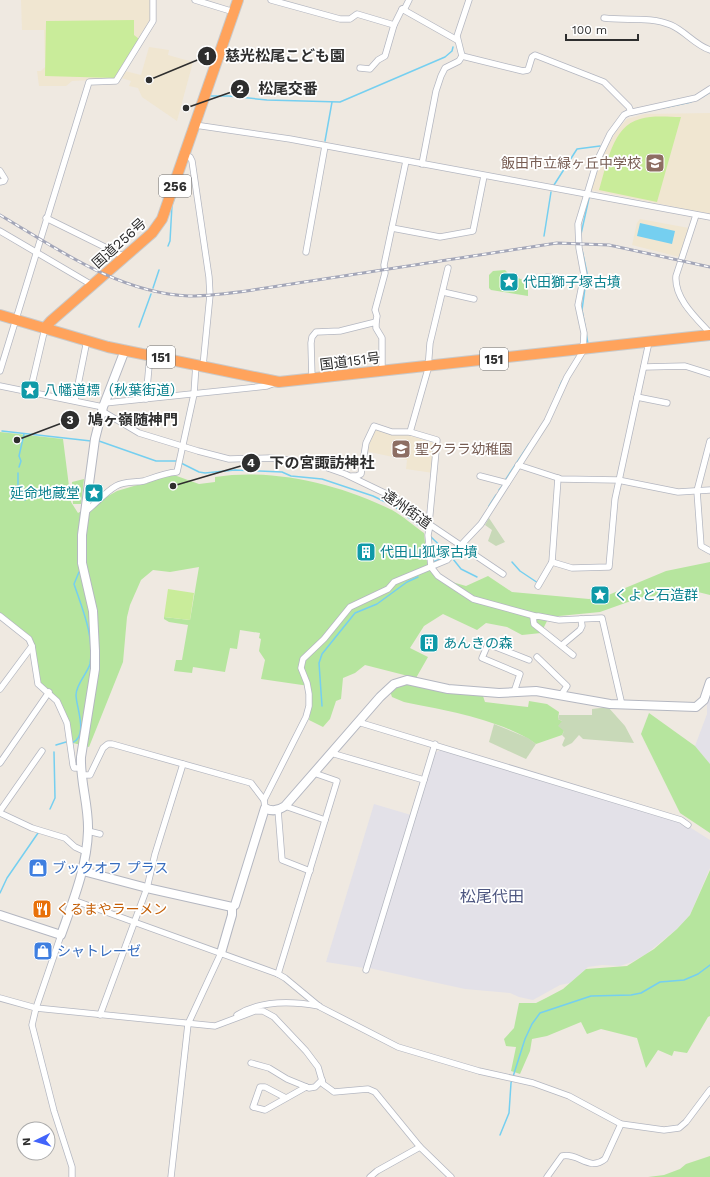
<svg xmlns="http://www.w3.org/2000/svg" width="710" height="1177" font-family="'Work Sans','Noto Sans JP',sans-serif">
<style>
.industrial{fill:#e3e1e8}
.education{fill:#f0e6d1}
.green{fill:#b6e59e}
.cemetery{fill:#c8d9b8}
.pitch{fill:#c9ec9a}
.water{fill:#75cff0}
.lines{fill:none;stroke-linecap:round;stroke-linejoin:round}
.stream{stroke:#75cff0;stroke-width:1.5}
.street-casing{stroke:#b4b7c1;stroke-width:7}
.secondary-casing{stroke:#b4b7c1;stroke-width:10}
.highway-casing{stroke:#c9c9c9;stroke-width:12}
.street{stroke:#fff;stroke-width:5.5}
.secondary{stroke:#fff;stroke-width:8}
.highway{stroke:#ffa35c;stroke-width:10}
.rail-casing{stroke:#a3a6b8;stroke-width:3}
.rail{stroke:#fff;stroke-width:1.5;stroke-dasharray:4.5;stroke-linecap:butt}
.labels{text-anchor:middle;stroke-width:3.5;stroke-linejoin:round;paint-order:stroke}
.shield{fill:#fff;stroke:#6d6d6d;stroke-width:1}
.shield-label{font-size:13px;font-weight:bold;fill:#2e2e2e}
.education-label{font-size:14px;fill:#785e54;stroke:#fff;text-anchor:end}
.street-label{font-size:14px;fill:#2e2e2e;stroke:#fff}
.culture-label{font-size:14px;fill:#0d838f;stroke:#fff;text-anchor:start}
.shop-label{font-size:14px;fill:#366cbe;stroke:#fff;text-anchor:start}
.food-label{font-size:14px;fill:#c56008;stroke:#fff;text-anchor:start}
.quarter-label{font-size:16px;fill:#4d5680;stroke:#fff}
.leader{fill:none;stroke:#2e2e2e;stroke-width:1.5}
.callout-dot{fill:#2e2e2e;stroke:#fff;stroke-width:1.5}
.mark-label{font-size:12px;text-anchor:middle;font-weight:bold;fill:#fff}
.callout-label{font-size:15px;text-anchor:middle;font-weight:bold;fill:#2e2e2e;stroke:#fff;stroke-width:3.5;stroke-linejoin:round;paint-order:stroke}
</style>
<rect width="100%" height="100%" fill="#efe9e1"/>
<g class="industrial">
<polygon points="710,692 710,764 695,746 707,714 707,702"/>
<polygon points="442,749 680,821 710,840 710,868 690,915 677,929 646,954 632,962 620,966 602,965 588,967 570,983 560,985 533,1000 519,997 510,993 465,989 369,968 435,753"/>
<polygon points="374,804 411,815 364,968 326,962"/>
</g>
<g class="education">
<polygon points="21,0 150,0 150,22 115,79 72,81 66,86 39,86 37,71 41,71 45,67 44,30 22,30"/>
<polygon points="149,47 169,50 168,55 193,62 177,121 142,97 138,88 129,86 131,81 122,78 125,71 141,75"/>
<polygon points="710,113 710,214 591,190 604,153 615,133 627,119 645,114"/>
<polygon points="640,219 689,228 679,257 632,245 637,223"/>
<polygon points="375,429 408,435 434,443 435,445 433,473 406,469 407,460 365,451"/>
</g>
<g class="green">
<polygon points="505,270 515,280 518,278 528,282 528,296 491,290 489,288 489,275 493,271"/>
<path d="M 0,432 L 63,439 L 71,502 L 78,513 L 117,491 L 154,480 L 164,474 L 174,475 L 199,484 L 215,482 L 215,477 C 273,468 339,484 392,510 C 403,516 414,526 424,533 L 427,562 L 445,580 L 466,586 L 488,576 L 512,592 L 589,599 L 606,596 L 666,571 L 710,562 L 710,595 L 698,592 L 642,597 L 600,612 L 549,617 L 541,633 L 522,635 L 507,627 L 486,623 L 477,630 L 443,614 L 424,626 L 410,648 L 428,657 L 416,678 L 365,665 L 355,673 L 343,678 L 341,699 L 336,701 L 330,719 L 323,727 L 309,720 L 311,709 L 309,686 L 261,679 L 265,660 L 259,651 L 261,639 L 259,638 L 260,633 L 240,630 L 237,649 L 230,648 L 225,672 L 193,667 L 192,673 L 174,671 L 176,660 L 182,660 L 188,625 L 169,622 L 164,619 L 164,617 L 190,620 L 199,567 L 170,572 L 153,570 L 141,580 L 130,605 L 127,617 L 123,662 L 89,747 L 69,742 L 68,732 L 57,701 L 38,684 L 31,642 L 0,616 Z"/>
<polygon points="84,479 81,504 73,504 72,482"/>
<path d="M 405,682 L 437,690 L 483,696 L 485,702 L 528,707 L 529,701 L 547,704 L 559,712 L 558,719 L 562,721 L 564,731 L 562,735 L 536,744 C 503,720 444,710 404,702 L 392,697 L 390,691 Z"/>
<polygon points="649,713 695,746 710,764 710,833 680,813 641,734"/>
<polygon points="710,870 710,1016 708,1017 687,1053 674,1051 672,1056 658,1050 646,1068 637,1038 601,1029 587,1034 581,1022 547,1036 532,1039 530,1051 520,1074 511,1071 516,1047 506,1046 504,1039 514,1028 519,1003 536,1003 546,998 563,989 586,969 627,966 654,949 677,929 690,915"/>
<polygon points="710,1156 710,1177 648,1177 664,1175 680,1169 686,1164"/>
</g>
<g class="cemetery">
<polygon points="489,518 505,542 496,546 488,541 492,530 485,525"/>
<polygon points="608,707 625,726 634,743 583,739 579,735 572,743 564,747 562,745 565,738 562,735 564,731 558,726 562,721 558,719 559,715 592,715 592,709"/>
<polygon points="494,724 528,738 536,744 526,759 489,742"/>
</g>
<g class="pitch">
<polygon points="134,20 134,35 139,39 114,78 45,76 46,21"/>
<path d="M 681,117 L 657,202 L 599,190 C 607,165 612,126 640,119 C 653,115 668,117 681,117 Z"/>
<polygon points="168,589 194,593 190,620 164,617"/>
</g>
<polygon class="water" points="640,223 675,231 672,244 637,236"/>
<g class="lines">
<g class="stream">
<polyline points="209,96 229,96 267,100 340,102 445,57 452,51 453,47"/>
<polyline points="702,97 710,92"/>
<polyline points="662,108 691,102"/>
<polyline points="325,141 332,102"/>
<polyline points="554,185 577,149 600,146"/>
<polyline points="581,234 589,198"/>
<polyline points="544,236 551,192"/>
<polyline points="168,246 170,241 172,205 175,197"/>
<polyline points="582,250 587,273 582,310 588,344"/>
<polyline points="153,288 159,270"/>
<polyline points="139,327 151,294"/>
<polyline points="559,388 562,381"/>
<polyline points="2,431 91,441"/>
<polyline points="99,441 156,461 176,461"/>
<polyline points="181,463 199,472 205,473 235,470 282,472 291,476 322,479 373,496 394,506 426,531"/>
<polyline points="19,467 21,461 19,456 24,434"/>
<polyline points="18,473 18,487 25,500"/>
<polyline points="506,479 529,444"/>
<polyline points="499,490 503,485"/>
<polyline points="489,506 496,495"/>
<polyline points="431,537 450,555"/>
<polyline points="453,559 461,569 477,577"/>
<polyline points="433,562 448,556"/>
<polyline points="512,562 520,571 538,583"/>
<polyline points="322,706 319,663 322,654 355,613 377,604 407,582 418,577"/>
<path d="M 72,743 C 89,736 76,707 76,695 C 76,684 87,674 90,664 C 95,638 82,608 74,584 L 79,572"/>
<polyline points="56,745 66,742"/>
<polyline points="50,809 55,798 54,752"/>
<polyline points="0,893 7,878 38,833"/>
<polyline points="500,1135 509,1113 511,1083 525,1039 532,1024 540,1013 591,996 631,995 641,993 660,982 684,980 698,974 710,965"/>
</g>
<g class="street-casing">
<g id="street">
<polyline points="195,0 234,12"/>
<polyline points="271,0 340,19 350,19 357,14 394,25"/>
<polyline points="402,9 405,8 409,0"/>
<path d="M 604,18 C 626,21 650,16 671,25 C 685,31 695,45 710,50"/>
<polyline points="462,56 523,71 528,70 532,57 535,55 604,82 629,107 631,112"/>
<polyline points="360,68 370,69 378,60 385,56 394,25 402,9 457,40"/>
<polyline points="195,125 290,139 710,217"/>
<polyline points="185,155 190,157 192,161 209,277 210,295 203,366"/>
<polyline points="422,164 436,91 441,76 445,68 459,61 462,56 457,36 469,0"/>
<polyline points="0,171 5,179 4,181 0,182"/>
<path d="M 696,215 L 676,276 C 674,298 696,318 710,333"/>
<polyline points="46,218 125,257"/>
<polyline points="392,228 440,237 473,231 484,176"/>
<polyline points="0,231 92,285"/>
<polyline points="306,252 325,146"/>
<polyline points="547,277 584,280"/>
<polyline points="443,292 474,299"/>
<polyline points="376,322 377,316 375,310 385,273 384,265 406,161"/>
<polyline points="644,367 685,366 710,374"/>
<path d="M 0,371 C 29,274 60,179 89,82 L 116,81 L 153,21 L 153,0"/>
<polyline points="312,379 311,343 312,337 316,332 340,331 376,322 376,328 382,338 382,371"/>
<polyline points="0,386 103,407"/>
<polyline points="30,392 45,328"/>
<polyline points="637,397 667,403"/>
<polyline points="146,399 150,355"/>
<polyline points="75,400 87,340"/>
<polyline points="105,403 267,386 275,383"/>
<polyline points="102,411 139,433 198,451 229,459 270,458 290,460 325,467 345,474 397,499 426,522 503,574"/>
<polyline points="410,432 437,440 429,524"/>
<polyline points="710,441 697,491 701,546 710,551"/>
<polyline points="518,465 561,479 618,480 678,492 710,490"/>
<polyline points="352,476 357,476 361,474 366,443 374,426 392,432 410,432 428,369 430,343 448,268"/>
<polyline points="480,476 507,483"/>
<polyline points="558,478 552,562 572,568 609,567 615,499 649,342"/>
<path d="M 85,512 C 96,504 104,493 116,486 C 125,481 134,483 144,481 C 155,477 165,473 177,472 L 194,394 L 196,364"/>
<polyline points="430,525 428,535 431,567 438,576 473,599 535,616"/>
<polyline points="538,586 552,562"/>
<polyline points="0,616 29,639 32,646 0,689"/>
<polyline points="562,645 580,630 582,626 581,619"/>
<polyline points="32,646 38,684 57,701 67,723 73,765 74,768 80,768"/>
<polyline points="573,655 534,624 533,617 538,616 559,620 602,618 622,705"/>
<polyline points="537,657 567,686 561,695"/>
<polyline points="514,692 520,674 482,658 488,644 529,660"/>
<polyline points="358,722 681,820 688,825"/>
<polyline points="331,753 424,780"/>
<polyline points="0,763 49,692"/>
<polyline points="82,775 90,775 103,748 108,744 112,744 251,783 264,800"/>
<polyline points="285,806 325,820"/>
<polyline points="265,808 264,800 306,717 309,706 309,694 307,683 301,668 303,659 324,639 350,607 388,589 394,582 447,560 481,524 547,421 567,377 583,351 584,333 578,305 584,275 579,248 578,224 597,161 610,134 624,115 628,113 687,100 696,98 710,89"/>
<polyline points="278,810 282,860 310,871"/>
<polyline points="0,811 42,751"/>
<polyline points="0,813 32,828 65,838 75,847 86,852"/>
<polyline points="88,831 100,834"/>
<polyline points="73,900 278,974 285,978 320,1007 398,1047 479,1071 533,1083 569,1096 621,1124 664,1130 679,1128 686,1122 710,1090"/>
<polyline points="61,935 36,1008 32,1025 54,1111 72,1167 72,1177"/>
<polyline points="366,970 435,744"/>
<polyline points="278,974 337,781 314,773"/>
<polyline points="0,998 36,1008 215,1026 255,1011 263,1011 274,1017 306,1051 318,1067 323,1084 330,1089 334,1092 368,1089 375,1092 420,1147 451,1177"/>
<polyline points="100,1015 147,888 155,854 183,764"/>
<path d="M 237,1015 C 261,1000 292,1001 319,1006"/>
<polyline points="251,1063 269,1068 287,1079 309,1088 315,1087 322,1080"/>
<polyline points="286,1098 265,1087 260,1087 253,1107 265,1110 306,1087"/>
<polyline points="171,1177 188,1024 221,953"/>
<polyline points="370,1177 377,1171 420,1147"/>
<path d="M 547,1177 L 562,1156 C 578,1152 589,1172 605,1159 L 621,1124"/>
</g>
</g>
<g class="secondary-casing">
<g id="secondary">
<path d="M 83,871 L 147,888 L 232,907 L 235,905 L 265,808 C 272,812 278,811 285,806 L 380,697 L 394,684 L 407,680 L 448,689 L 499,693 L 536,691 L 610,704 L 696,707 L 704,700 L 710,682"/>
<path d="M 0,915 L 61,935 C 73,901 87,867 88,831 C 89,806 80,782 81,757 L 95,669 L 95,651 L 93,611 L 82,563 L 82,535 L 95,439 L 103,407 L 125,350"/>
<polyline points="221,953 232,915 232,907"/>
</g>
</g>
<g class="highway-casing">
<g id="highway">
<polyline points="0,315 108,347 279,382 710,335"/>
<polyline points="45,328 51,321 152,233 162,219 238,0"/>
</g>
</g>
<use href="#street" class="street"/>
<use href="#secondary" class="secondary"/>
<use href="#highway" class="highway"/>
<g class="rail-casing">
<path id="rail" d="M 0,215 C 59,250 119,293 189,296 C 211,296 232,293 253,290 L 557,243 L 609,245 L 710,267"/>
</g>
<use href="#rail" class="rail"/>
</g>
<defs>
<g id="school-square" transform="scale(1)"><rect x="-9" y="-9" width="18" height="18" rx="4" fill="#8d6e63" stroke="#fff"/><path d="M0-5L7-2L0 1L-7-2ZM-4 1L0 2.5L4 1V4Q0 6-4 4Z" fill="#fff"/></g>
<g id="sight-square" transform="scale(1)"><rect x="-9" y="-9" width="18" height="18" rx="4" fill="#0f9aa8" stroke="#fff"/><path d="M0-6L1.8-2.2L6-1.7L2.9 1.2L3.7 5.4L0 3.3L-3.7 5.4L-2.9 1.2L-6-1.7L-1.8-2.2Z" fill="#fff"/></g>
<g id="building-square" transform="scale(1)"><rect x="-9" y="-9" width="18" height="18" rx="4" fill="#0f9aa8" stroke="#fff"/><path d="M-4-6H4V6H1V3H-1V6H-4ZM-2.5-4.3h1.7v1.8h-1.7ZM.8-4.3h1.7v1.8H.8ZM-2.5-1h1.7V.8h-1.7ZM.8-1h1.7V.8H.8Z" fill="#fff"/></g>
<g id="shop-square" transform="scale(1)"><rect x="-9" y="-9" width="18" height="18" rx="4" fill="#3f7fe0" stroke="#fff"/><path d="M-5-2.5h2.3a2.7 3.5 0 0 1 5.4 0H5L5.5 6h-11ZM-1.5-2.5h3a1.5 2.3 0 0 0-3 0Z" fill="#fff"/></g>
<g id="restaurant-square" transform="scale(1)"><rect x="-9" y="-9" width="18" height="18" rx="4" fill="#e8710a" stroke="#fff"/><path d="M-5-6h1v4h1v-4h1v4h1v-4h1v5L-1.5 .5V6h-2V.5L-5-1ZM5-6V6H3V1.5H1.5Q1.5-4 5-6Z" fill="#fff"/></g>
</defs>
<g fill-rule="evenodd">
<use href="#school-square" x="655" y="163"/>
<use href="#sight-square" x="509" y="282"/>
<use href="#sight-square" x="30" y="390"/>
<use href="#school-square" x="401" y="449"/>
<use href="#sight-square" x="94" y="493"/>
<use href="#building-square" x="366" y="552"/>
<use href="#sight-square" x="600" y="595"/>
<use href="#building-square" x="429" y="643"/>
<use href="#shop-square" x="38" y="868"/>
<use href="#restaurant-square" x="42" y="909"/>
<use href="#shop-square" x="43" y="951"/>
</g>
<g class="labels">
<g class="shield">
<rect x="159" y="175" width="32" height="22" rx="3"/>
<rect x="147" y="346" width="28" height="22" rx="3"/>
<rect x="480" y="348" width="28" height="22" rx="3"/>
</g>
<g class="shield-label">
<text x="175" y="191">256</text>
<text x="161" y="362">151</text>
<text x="494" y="364">151</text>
</g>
<g class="education-label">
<text x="641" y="168">飯田市立緑ヶ丘中学校</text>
<text x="415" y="454" text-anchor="start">聖クララ幼稚園</text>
</g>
<g class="street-label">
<text transform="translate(119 243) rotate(-42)" y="5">国道256号</text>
<text transform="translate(350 361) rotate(-7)" y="5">国道151号</text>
<text transform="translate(407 509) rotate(35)" y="5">遠州街道</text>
</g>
<g class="culture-label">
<text x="523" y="287">代田獅子塚古墳</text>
<text x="44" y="395">八幡道標（秋葉街道）</text>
<text x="80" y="498" text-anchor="end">延命地蔵堂</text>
<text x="380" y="557">代田山狐塚古墳</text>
<text x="614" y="600">くよと石造群</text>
<text x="443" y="648">あんきの森</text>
</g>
<g class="shop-label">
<text x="52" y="873">ブックオフ プラス</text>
<text x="57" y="956">シャトレーゼ</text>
</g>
<g class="food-label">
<text x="56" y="914">くるまやラーメン</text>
</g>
<g class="quarter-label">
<text x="492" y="902">松尾代田</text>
</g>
</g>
<path class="leader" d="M149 80L207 56M186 108L240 89M17 440L70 420M173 486L251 463"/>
<g class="callout-dot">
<circle cx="149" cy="80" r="4"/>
<circle cx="186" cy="108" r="4"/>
<circle cx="17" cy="440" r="4"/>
<circle cx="173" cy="486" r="4"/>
<circle cx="207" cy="56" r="10"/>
<circle cx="240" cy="89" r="10"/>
<circle cx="70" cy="420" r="10"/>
<circle cx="251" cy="463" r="10"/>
</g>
<g class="mark-label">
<text x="207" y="60">1</text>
<text x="240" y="93">2</text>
<text x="70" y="424">3</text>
<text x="251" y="467">4</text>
</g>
<g class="callout-label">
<text x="285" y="61">慈光松尾こども園</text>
<text x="288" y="94">松尾交番</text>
<text x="133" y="425">鳩ヶ嶺随神門</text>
<text x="322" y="468">下の宮諏訪神社</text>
</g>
<g transform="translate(36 1141) rotate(265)"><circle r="19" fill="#ffffff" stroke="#ababab"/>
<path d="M0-3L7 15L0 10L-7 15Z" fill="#4264fb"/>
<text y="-6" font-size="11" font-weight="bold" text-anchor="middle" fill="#2e2e2e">N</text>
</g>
<path d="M566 34v6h72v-6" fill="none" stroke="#2e2e2e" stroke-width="2"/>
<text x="572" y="34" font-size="12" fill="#2e2e2e" stroke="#ffffff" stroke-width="3" paint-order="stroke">100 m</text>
</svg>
